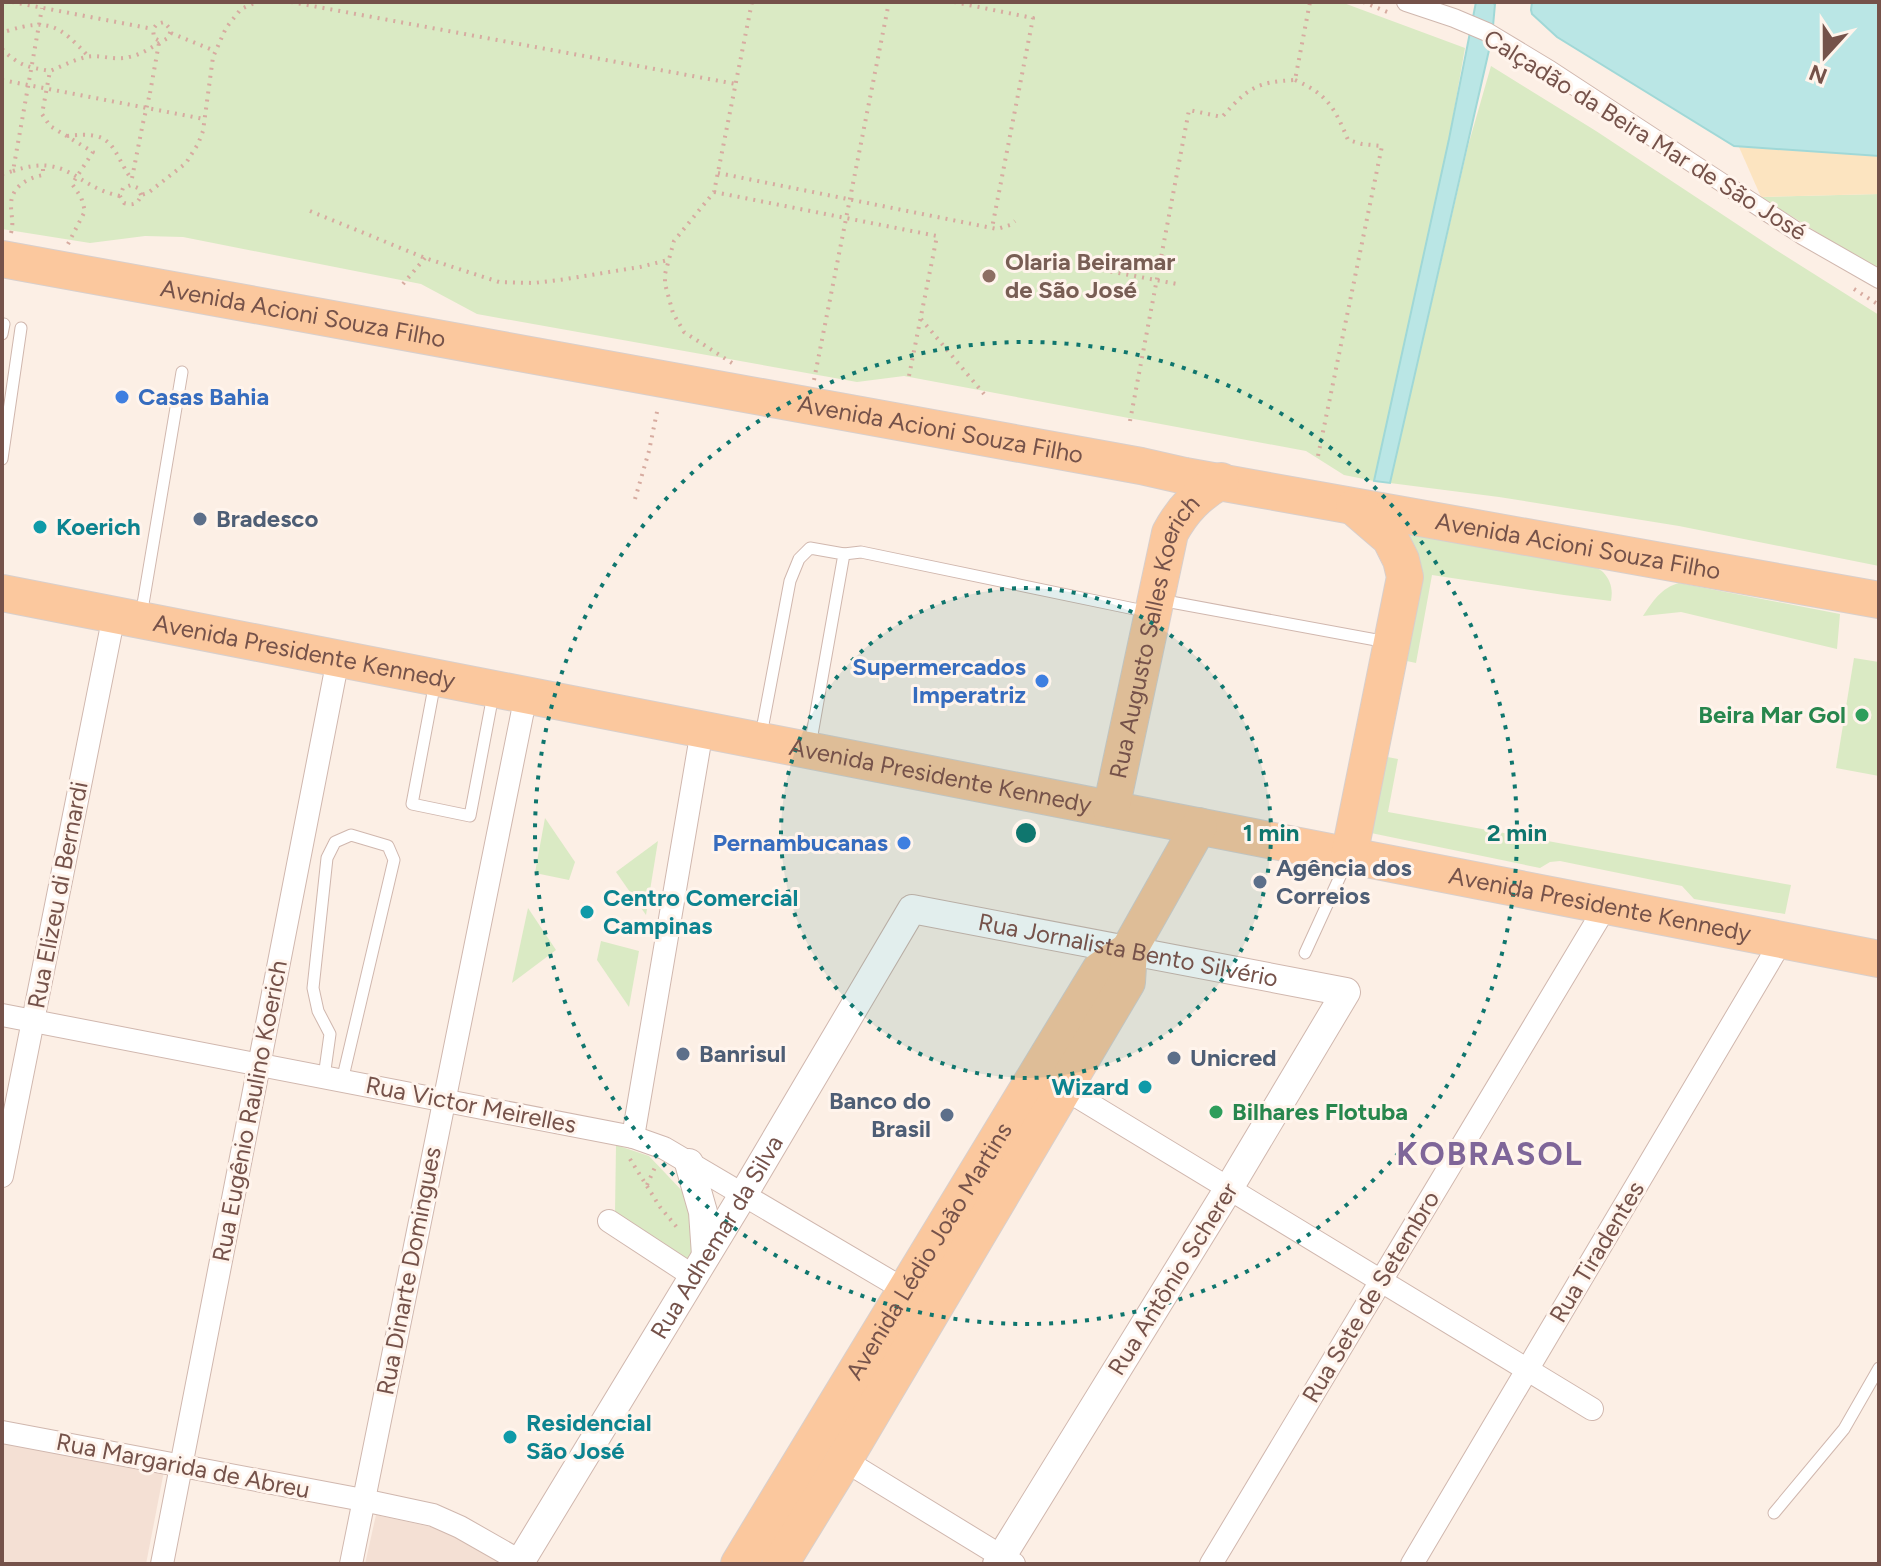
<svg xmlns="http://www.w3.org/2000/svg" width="1881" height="1566" font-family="Figtree,sans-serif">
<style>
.residential{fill:#f4e0d4}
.green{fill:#daeac4}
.sand{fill:#fce4c0}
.water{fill:#bae6e5;stroke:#a0d8d7;stroke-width:2}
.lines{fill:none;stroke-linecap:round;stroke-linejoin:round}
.service-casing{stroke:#d0b7ae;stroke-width:13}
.pedestrian-casing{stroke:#d0b7ae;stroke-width:20}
.minor-casing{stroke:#d0b7ae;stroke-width:24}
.tertiary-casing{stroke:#d0b7ae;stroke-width:30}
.primary-casing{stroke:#d8cfcc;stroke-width:38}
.path{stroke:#d7aba0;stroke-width:4;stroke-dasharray:2 6;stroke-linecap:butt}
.service{stroke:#fff;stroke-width:11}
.pedestrian{stroke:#fff;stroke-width:18}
.minor{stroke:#fff;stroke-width:22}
.tertiary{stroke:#fff;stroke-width:28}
.primary{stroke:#fbc89e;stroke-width:36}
.path-bridge{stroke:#d7aba0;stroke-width:4;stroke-dasharray:2 6;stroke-linecap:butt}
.ring{fill:none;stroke:#0f766e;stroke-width:4;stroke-dasharray:4 8}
.education-dot{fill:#8d6e63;stroke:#fff4ec;stroke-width:3}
.shop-dot{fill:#3f7fe0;stroke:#fff4ec;stroke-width:3}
.service-dot{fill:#5c6f8a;stroke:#fff4ec;stroke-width:3}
.culture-dot{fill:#0f9aa8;stroke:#fff4ec;stroke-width:3}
.leisure-dot{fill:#2e9e5b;stroke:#fff4ec;stroke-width:3}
.labels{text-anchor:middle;stroke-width:6;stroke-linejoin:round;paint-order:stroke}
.street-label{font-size:24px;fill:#75524a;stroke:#fff4ec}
.education-label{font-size:24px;font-weight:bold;fill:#785e54;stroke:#fff4ec;text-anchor:start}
.shop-label{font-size:24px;font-weight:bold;fill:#366cbe;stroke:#fff4ec;text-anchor:end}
.service-label{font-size:24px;font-weight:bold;fill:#4e5e75;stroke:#fff4ec;text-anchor:start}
.culture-label{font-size:24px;font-weight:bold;fill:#0d838f;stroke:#fff4ec;text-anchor:start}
.leisure-label{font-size:24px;font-weight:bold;fill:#27864d;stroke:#fff4ec;text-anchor:end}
.district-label{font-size:32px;font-weight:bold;letter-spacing:2px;fill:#7f6699;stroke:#fff4ec}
.centre{fill:#0f766e;stroke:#fff4ec;stroke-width:4}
.ring-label{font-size:24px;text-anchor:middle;font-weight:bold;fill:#0f766e;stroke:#fff4ec;stroke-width:6;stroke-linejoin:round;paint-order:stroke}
</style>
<rect width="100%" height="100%" fill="#fcefe5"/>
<g class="residential">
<polygon points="2,1439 164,1471 146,1564 2,1564"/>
<polygon points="376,1515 440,1529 501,1561 500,1564 365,1564"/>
</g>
<g class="green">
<polygon points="2,2 1341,2 1465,48 1449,139 1374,481 1344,475 1306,451 904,376 857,382 477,314 421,284 183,237 145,236 90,243 2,229"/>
<polygon points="1491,66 1596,131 1776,250 1879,315 1879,566 1679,526 1499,497 1390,483 1468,146"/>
<polygon points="1879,194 1879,271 1761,197"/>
<path d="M 1406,530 C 1436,535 1590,558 1603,572 C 1611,581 1613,589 1611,601 L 1564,595 L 1432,575 L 1416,663 L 1402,660 Z"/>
<path d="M 1679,583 L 1840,614 L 1837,649 L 1681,612 L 1643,616 C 1653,601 1661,588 1679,583 Z"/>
<polygon points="1854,658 1879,662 1879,776 1836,768"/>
<polygon points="1382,756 1398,759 1388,812 1791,885 1785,914 1694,899 1682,886 1560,861 1550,862 1540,868 1371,833"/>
<polygon points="545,818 575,862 569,880 535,873"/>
<polygon points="658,841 646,915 616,872"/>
<polygon points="528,908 556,950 512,983"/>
<polygon points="601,941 639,951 629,1007 597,960"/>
<polygon points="616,1145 649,1156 686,1195 697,1246 688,1262 615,1213"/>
</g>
<polygon class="sand" points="1739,147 1879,156 1879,194 1761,197"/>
<g class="water">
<polygon points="1476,2 1491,2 1495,4 1492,37 1390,483 1374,481 1449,139"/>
<polygon points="1532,2 1879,2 1879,156 1734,146 1557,37 1532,14 1531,10"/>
</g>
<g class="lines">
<g class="service-casing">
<g id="service">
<polyline points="2,334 4,324"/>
<polyline points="2,459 21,328"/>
<polyline points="844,554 861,552 1149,612"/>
<polyline points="1160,600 1387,642"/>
<polyline points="141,616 182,372"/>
<polyline points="435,682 412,804 470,816 493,695"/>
<polyline points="761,735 790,581 799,559 810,548 844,554 810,746"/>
<polyline points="1305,953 1348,859"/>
<polyline points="324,1077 330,1034 318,1011 313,988 327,858 335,842 351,835 388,846 394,860 342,1081"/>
<polyline points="1774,1513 1844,1429 1879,1368"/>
</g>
</g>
<g class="pedestrian-casing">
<polyline id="pedestrian" points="1406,2 1454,18 1487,32 1550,70 1802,235 1879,279"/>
</g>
<g class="minor-casing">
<g id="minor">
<polyline points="2,1015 633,1137 664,1148 905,1290"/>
<polyline points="1065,1089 1592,1409"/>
<polyline points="633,1137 702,730"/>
<polyline points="2,1176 114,615"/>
<polyline points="609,1221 693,1276"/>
<polyline points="2,1432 363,1500 433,1515 460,1527 525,1564"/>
<polyline points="844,1460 1014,1564"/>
<polyline points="162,1564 338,659"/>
<polyline points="351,1564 526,695"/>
<polyline points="1211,1564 1606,906"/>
<polyline points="1412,1564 1782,940"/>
</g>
</g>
<g class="tertiary-casing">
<g id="tertiary">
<polyline points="689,1163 703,1212 706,1255"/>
<path id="s1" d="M 519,1564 L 743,1195 L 912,909 L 1346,992 L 1229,1188 L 997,1564"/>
</g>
</g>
<g class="primary-casing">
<g id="primary">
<path id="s2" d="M 2,259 L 1141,466 L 1185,476 L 1879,600"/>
<path id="s3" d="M 2,593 L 1879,959"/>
<path id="s4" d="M 1111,809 L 1170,533 C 1183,509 1198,494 1221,481"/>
<polyline points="1349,856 1405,577 1401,560 1390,538 1354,507"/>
<path id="s5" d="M 739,1564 L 1100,970 L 1129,950"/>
<polyline points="780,1564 844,1460 1127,982 1129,950 1199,826"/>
</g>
</g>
<g class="path">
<polyline points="12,2 153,29"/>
<polyline points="291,2 736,84"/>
<polyline points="954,2 1033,18 992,228"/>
<polyline points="1363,2 1390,13"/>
<path d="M 7,31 C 49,18 59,25 88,56"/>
<polyline points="171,33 215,51"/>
<path d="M 2,49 C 19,66 28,67 50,71"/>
<polyline points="2,80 204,119"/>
<path d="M 1295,80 C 1327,94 1335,108 1348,140 L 1362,144 L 1382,146 L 1318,456"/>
<polyline points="150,93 159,43"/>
<path d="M 67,136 C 116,130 110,148 132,180"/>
<path d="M 13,171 C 68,152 75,187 120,196"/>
<polyline points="718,173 997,229 1010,225 1015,221"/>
<polyline points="2,174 13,171 42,8"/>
<polyline points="132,178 143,123"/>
<polyline points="714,192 937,236 908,381"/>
<path d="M 141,195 L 138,188 L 131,185 L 123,188 L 120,196 L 124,203 C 133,206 138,204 141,195 L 148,193 L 186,163 L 198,144 L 203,131 L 213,57 L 226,28 L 241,9 L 257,2"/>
<polyline points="310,211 425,258 499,282 534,283 566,279 640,267 668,260"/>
<path d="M 11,233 C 14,222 11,216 11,205 C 11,187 27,178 43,175 L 43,165"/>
<path d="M 68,244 L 85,211 L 81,197 L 72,184 L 93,152 L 50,126 L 42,114 L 50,71 C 62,66 74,60 86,57 C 99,54 115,61 129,57 C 144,54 156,44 168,38 L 171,30 L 164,22 L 157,24 L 153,29 L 154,38 L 160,41"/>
<polyline points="1087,267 1177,284"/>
<polyline points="403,284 425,258"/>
<polyline points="1854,289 1879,305"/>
<polyline points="921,319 984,394"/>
<polyline points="732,363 684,332 673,313 665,284 665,274 674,241 714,192 752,2"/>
<polyline points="814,380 889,2"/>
<path d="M 1130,421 L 1189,110 L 1222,117 C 1248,88 1256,82 1295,80 L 1310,2"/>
<polyline points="635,499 649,451 658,407"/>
<polyline points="630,1159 660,1207 680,1231"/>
<polyline points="647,1185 656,1165"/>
</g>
<use href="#service" class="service"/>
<use href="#pedestrian" class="pedestrian"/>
<use href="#minor" class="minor"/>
<use href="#tertiary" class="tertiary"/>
<use href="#primary" class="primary"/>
<polyline class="path-bridge" points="143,123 150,93"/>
</g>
<circle cx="1026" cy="833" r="245" fill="#0f766e" fill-opacity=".12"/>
<g class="ring">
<circle cx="1026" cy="833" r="245"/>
<circle cx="1026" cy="833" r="491"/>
</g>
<circle class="education-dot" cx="989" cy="276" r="8"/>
<g class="shop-dot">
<circle cx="122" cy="397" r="8"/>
<circle cx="1042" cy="681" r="8"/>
<circle cx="904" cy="843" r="8"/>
</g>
<g class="service-dot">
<circle cx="200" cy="519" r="8"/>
<circle cx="1260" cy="882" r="8"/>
<circle cx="683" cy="1054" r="8"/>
<circle cx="1174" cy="1058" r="8"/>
<circle cx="947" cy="1115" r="8"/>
</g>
<g class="culture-dot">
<circle cx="40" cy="527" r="8"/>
<circle cx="587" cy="912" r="8"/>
<circle cx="1145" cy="1087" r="8"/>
<circle cx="510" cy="1437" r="8"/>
</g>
<g class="leisure-dot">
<circle cx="1862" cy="715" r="8"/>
<circle cx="1216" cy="1112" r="8"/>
</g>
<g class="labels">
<g class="street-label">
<text transform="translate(1645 135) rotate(32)" y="8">Calçadão da Beira Mar de São José</text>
<text dy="8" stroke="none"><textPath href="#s2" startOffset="306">Avenida Acioni Souza Filho</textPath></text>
<text dy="8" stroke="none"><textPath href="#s2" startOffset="954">Avenida Acioni Souza Filho</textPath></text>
<text dy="8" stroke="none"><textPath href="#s2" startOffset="1602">Avenida Acioni Souza Filho</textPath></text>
<text dy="8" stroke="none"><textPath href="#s4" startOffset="178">Rua Augusto Salles Koerich</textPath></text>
<text dy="8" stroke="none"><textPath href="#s3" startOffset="308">Avenida Presidente Kennedy</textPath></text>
<text dy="8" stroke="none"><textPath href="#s3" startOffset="956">Avenida Presidente Kennedy</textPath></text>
<text transform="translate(58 895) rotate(-79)" y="8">Rua Elizeu di Bernardi</text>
<text dy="8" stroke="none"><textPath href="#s3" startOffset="1628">Avenida Presidente Kennedy</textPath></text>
<text dy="8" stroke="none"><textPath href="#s1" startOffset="984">Rua Jornalista Bento Silvério</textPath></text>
<text transform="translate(471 1105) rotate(11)" y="8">Rua Victor Meirelles</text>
<text transform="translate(250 1111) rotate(-79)" y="8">Rua Eugênio Raulino Koerich</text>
<text dy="8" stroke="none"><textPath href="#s1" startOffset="382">Rua Adhemar da Silva</textPath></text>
<text dy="8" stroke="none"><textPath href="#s5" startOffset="366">Avenida Lédio João Martins</textPath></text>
<text transform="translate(1597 1252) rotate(-59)" y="8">Rua Tiradentes</text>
<text transform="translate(409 1271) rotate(-79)" y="8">Rua Dinarte Domingues</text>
<text transform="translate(1173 1279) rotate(-58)" y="8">Rua Antônio Scherer</text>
<text transform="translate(1371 1297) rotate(-59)" y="8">Rua Sete de Setembro</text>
<text transform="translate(183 1466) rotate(11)" y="8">Rua Margarida de Abreu</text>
</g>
<g class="education-label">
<text x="1005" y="270">Olaria Beiramar<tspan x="1005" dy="28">de São José</tspan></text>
</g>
<g class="shop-label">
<text x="138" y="405" text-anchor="start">Casas Bahia</text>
<text x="1026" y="675">Supermercados<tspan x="1026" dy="28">Imperatriz</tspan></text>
<text x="888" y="851">Pernambucanas</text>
</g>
<g class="service-label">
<text x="216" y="527">Bradesco</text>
<text x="1276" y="876">Agência dos<tspan x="1276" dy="28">Correios</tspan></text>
<text x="699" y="1062">Banrisul</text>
<text x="1190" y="1066">Unicred</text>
<text x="931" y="1109" text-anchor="end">Banco do<tspan x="931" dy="28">Brasil</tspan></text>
</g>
<g class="culture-label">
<text x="56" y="535">Koerich</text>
<text x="603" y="906">Centro Comercial<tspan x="603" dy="28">Campinas</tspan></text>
<text x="1129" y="1095" text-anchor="end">Wizard</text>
<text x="526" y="1431">Residencial<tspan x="526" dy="28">São José</tspan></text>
</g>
<g class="leisure-label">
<text x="1846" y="723">Beira Mar Gol</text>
<text x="1232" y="1120" text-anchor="start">Bilhares Flotuba</text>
</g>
<g class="district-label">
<text x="1490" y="1165">KOBRASOL</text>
</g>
</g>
<circle cx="1026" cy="833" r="12" class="centre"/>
<g class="ring-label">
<text x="1271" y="841">1 min</text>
<text x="1517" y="841">2 min</text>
</g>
<rect width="1881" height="1566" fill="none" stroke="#75524a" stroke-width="8"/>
<g transform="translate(1825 56) rotate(201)" stroke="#fff4ec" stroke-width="6" paint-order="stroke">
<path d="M0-6L14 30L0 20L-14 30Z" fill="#75524a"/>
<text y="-12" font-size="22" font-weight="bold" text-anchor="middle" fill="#75524a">N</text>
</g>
</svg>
